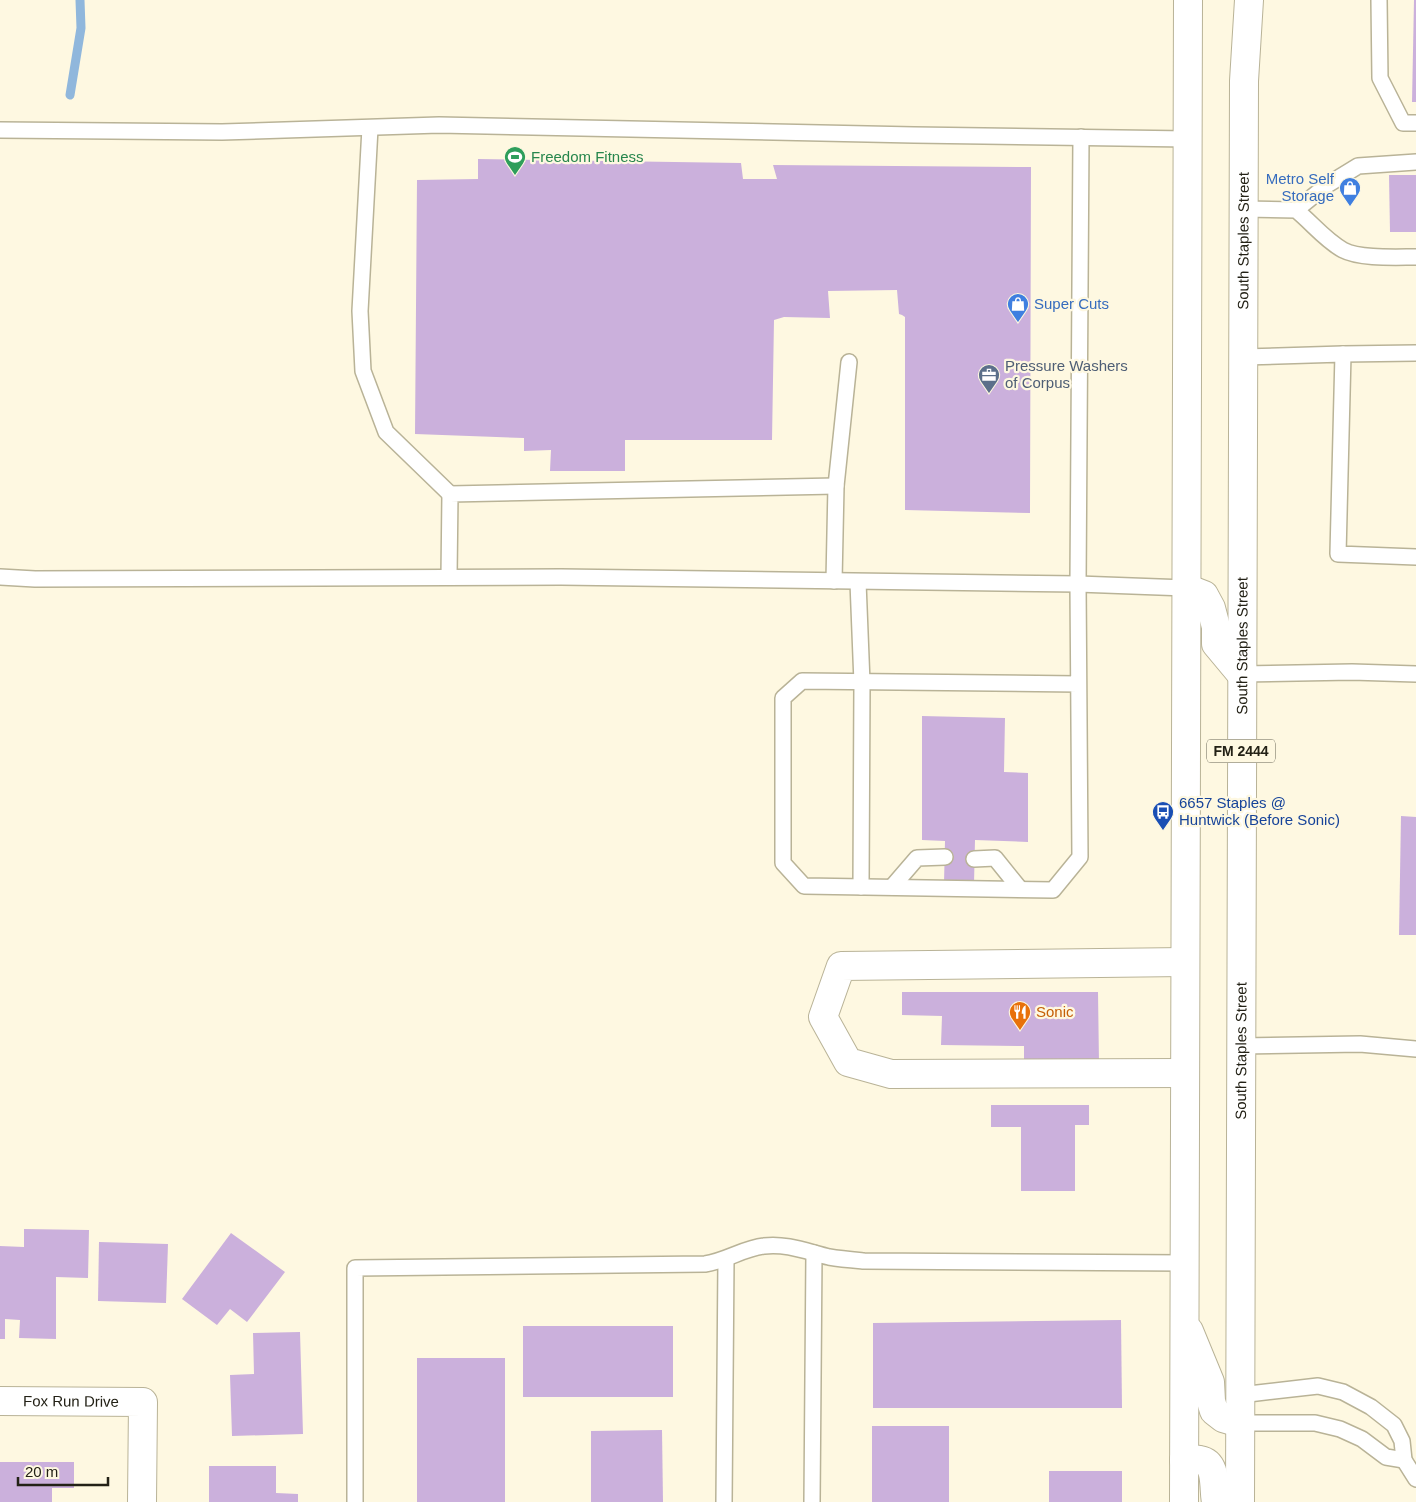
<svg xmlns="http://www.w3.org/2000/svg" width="1416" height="1502" font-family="Arial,sans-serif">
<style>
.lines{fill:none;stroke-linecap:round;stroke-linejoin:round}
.stream{stroke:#90b7dc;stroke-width:9}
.building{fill:#cbb0dc}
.lane-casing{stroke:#b9b397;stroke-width:18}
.street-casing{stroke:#b9b397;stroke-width:30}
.primary-casing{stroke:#b9b397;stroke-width:30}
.lane{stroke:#fff;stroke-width:15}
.street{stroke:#fff;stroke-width:28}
.primary{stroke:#fff;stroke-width:28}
.labels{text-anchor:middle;stroke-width:4.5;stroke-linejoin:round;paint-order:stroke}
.shield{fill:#fef8e1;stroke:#656253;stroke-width:1}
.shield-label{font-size:14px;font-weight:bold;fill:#232116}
.leisure-label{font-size:15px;fill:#27864d;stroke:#fef8e1;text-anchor:start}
.shop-label{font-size:15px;fill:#366cbe;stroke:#fef8e1;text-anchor:end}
.street-label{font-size:15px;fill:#232116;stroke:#fef8e1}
.service-label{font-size:15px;fill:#4e5e75;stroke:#fef8e1;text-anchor:start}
.transit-label{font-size:15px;fill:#164399;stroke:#fef8e1;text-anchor:start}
.food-label{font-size:15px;fill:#c56008;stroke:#fef8e1;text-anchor:start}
</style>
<rect width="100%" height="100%" fill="#fef8e1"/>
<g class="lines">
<polyline class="stream" points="70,95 81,28 80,0"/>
</g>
<g class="building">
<polygon points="1414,0 1416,0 1416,102 1412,102"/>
<polygon points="478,159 741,163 743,179 777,179 773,165 1031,167 1030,513 905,510 905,317 902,315 899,314 897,290 828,291 830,318 784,317 774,320 772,440 625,440 625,471 550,471 551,450 524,451 524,438 415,434 417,180 478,179"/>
<polygon points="1389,175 1416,175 1416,232 1390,232"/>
<polygon points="922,716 1005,718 1004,772 1028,773 1028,842 975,840 974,884 944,883 945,841 922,840"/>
<polygon points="1401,816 1416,817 1416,935 1399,935"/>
<polygon points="902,992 1098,992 1099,1063 1024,1061 1024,1046 941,1045 942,1016 902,1015"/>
<polygon points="991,1105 1089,1105 1089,1125 1075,1125 1075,1191 1021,1191 1021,1127 991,1127"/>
<polygon points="24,1229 89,1230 88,1278 56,1277 56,1339 19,1338 20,1320 5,1319 5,1339 0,1339 0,1246 24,1247"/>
<polygon points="231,1233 285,1272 247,1322 230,1309 217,1325 182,1299"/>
<polygon points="99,1242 168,1244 166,1303 98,1301"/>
<polygon points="1121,1320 1122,1408 873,1408 873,1323"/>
<rect x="523" y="1326" width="150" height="71"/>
<polygon points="300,1332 303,1434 232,1436 230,1375 254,1374 253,1333"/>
<rect x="417" y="1358" width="88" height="144"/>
<rect x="872" y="1426" width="77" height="76"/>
<polygon points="662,1430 663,1502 591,1502 591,1431"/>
<polygon points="0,1462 74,1462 74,1488 52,1488 52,1502 0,1502"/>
<polygon points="209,1466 276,1466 276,1493 298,1494 298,1502 209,1502"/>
<rect x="1049" y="1471" width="73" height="31"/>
</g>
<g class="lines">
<g class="lane-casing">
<g id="lane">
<polyline points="1379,0 1380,78 1403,123 1416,123"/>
<polyline points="370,128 360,311 363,371 386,432 450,494"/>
<polyline points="0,130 222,132 439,125 914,135 1188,139"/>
<path d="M 1244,209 L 1296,210 C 1312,223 1325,240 1343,250 C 1360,259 1396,257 1416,257"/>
<polyline points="1296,210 1327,185 1358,166 1416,162"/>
<polyline points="1343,354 1416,353"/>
<polyline points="1243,357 1343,354 1338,554 1416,557"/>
<polyline points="0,577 35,579 561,577 1078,584 1186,588"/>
<polyline points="449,577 450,494 836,486"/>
<polyline points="834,581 836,486 849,362"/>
<polyline points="858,582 862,683 861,887"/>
<polyline points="1241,674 1352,672 1416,674"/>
<polyline points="1078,684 802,681 783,698 783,863 804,886 1053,890 1080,857 1078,584 1081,137"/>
<polyline points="974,859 995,858 1020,889"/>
<polyline points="892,887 917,858 945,857"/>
<polyline points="1241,1046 1360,1044 1416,1049"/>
<polyline points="1240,1395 1318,1386 1343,1392 1371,1407 1394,1425 1402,1441 1404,1460 1416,1479"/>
<polyline points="1240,1423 1315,1423 1340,1429 1362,1439 1386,1457 1404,1460"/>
<path d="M 355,1502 L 355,1268 L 705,1264 C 726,1261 744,1248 764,1246 C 786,1243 808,1252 829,1257 C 841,1259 853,1260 864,1261 L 1185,1263"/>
<polyline points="724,1502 726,1259"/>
<polyline points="812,1502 814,1253"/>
</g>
</g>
<g class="street-casing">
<g id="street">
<polyline points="1185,1073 891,1074 848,1062 823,1017 841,966 1185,962"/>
<path id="s1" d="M 0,1401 L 143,1402 L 142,1502"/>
</g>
</g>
<g class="primary-casing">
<g id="primary">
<polyline points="1186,588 1204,595 1211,608 1216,627 1216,644 1241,674"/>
<polyline points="1189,1331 1210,1382 1211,1401 1214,1411 1223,1418 1240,1423"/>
<path d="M 1184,1460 C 1189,1460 1195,1459 1200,1460 C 1218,1463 1213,1489 1216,1502"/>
<polyline points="1184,1502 1188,0"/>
<path id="s2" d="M 1240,1502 L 1244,81 L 1249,0"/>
</g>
</g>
<use href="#lane" class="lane"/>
<use href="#street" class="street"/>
<use href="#primary" class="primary"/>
</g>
<defs>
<g id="stadium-pin" transform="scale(1.125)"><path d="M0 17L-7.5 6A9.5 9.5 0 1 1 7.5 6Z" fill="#2e9e5b" stroke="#fef8e1"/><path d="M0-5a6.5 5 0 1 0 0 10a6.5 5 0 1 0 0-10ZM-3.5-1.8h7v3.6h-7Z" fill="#fff"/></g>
<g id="shop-pin" transform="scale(1.125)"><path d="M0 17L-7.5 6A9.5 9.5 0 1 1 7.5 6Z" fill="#3f7fe0" stroke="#fef8e1"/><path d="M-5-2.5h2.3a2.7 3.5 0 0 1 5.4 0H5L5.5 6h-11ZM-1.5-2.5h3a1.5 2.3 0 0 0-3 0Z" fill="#fff"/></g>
<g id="office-pin" transform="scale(1.125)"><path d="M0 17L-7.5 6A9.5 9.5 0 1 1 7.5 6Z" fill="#5c6f8a" stroke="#fef8e1"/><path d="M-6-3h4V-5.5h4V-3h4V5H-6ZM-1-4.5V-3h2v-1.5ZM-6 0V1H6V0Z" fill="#fff"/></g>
<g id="bus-pin" transform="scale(1.125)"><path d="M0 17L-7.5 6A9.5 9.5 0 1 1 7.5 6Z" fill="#1a4fb4" stroke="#fef8e1"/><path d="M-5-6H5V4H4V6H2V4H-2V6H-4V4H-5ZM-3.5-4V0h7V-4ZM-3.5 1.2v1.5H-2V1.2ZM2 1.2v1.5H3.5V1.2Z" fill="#fff"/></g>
<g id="restaurant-pin" transform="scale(1.125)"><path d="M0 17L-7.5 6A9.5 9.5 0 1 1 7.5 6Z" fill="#e8710a" stroke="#fef8e1"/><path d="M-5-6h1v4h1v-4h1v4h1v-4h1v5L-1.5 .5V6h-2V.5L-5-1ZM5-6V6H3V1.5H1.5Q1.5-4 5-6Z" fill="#fff"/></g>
</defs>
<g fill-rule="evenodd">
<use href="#stadium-pin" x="515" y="157"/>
<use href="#shop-pin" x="1350" y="188"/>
<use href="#shop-pin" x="1018" y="304"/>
<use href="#office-pin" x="989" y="375"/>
<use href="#bus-pin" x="1163" y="812"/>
<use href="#restaurant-pin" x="1020" y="1012"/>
</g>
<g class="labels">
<rect class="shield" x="1207" y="739.5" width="68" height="23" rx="4"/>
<g class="shield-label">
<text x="1241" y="756">FM 2444</text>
</g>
<g class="leisure-label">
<text x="531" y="162">Freedom Fitness</text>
</g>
<g class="shop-label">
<text x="1334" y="184">Metro Self<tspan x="1334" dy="17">Storage</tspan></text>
<text x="1034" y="309" text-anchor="start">Super Cuts</text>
</g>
<g class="street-label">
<text dy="5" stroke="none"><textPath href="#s2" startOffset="1261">South Staples Street</textPath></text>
<text dy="5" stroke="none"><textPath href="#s2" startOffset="856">South Staples Street</textPath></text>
<text dy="5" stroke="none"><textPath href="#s2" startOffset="451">South Staples Street</textPath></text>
<text dy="5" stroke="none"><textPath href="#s1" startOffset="71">Fox Run Drive</textPath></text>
</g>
<g class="service-label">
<text x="1005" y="371">Pressure Washers<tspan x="1005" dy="17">of Corpus</tspan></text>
</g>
<g class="transit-label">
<text x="1179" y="808">6657 Staples @<tspan x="1179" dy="17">Huntwick (Before Sonic)</tspan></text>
</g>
<g class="food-label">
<text x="1036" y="1017">Sonic</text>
</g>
</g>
<path d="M18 1477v8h90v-8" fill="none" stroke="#232116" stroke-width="2.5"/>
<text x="25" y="1477" font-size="15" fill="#232116" stroke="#fef8e1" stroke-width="4" paint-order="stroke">20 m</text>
</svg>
